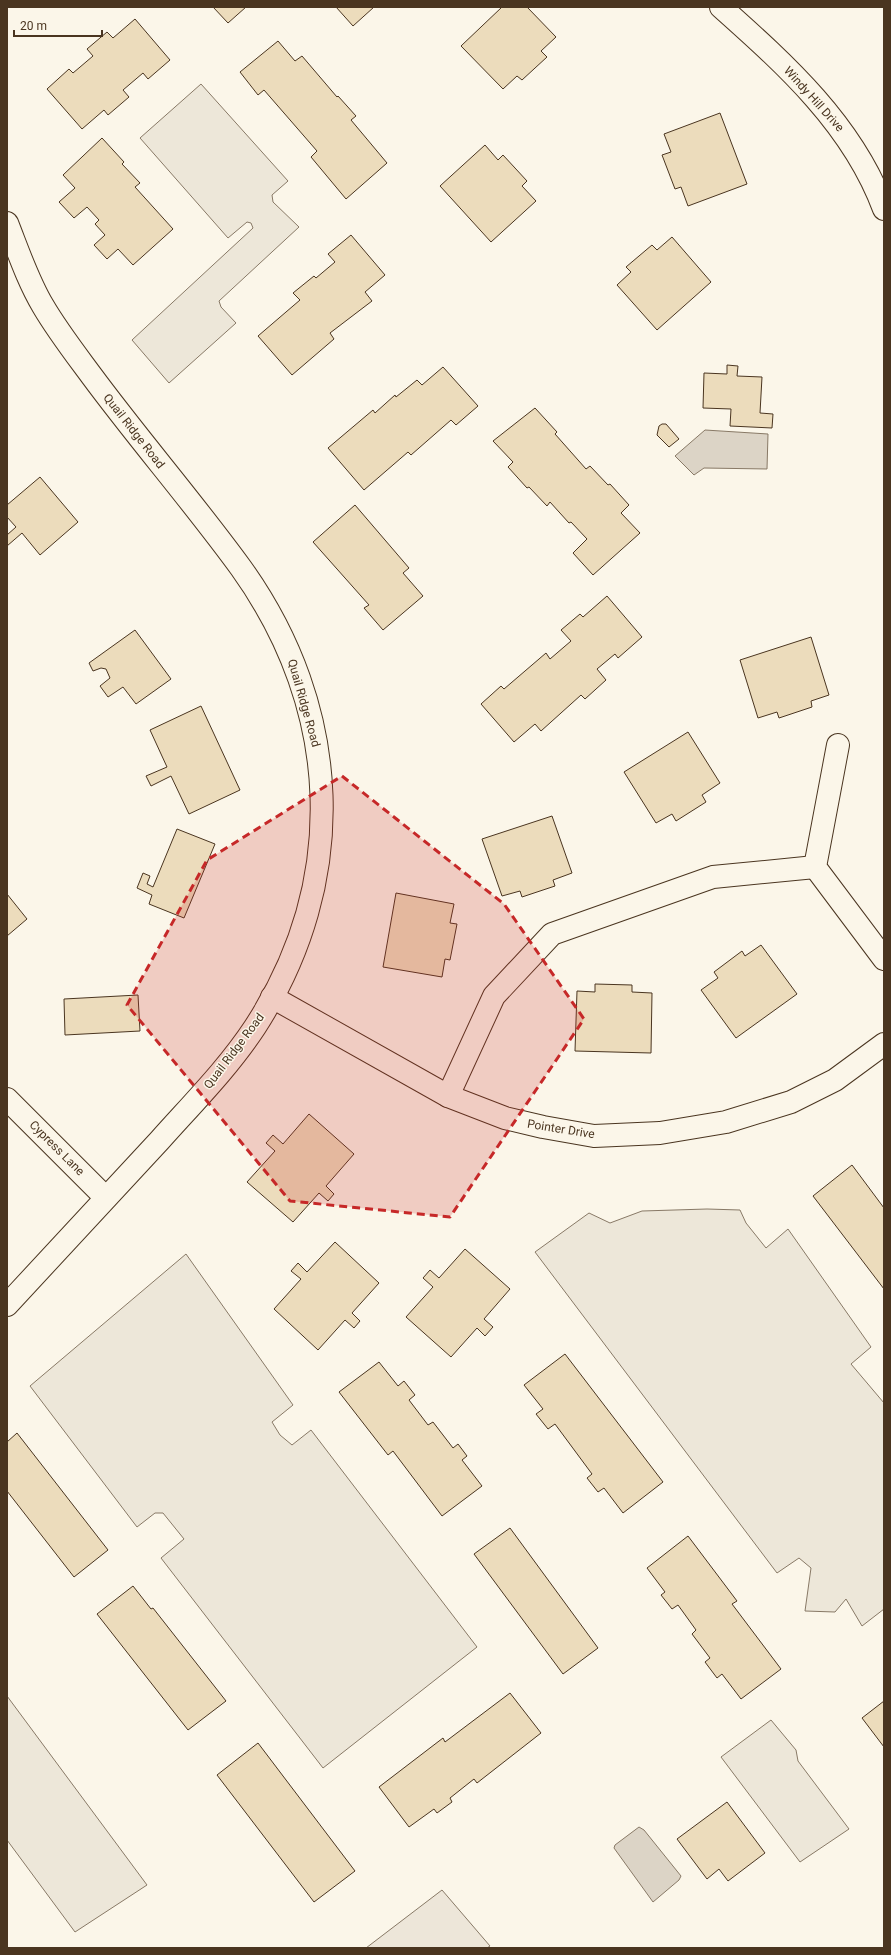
<svg xmlns="http://www.w3.org/2000/svg" width="891" height="1955" font-family="Roboto,sans-serif">
<style>
.green{fill:#ede6d9;stroke:#887966}
.parking{fill:#ede7d9;stroke:#887966}
.water{fill:#dcd4c6;stroke:#887966}
.building{fill:#ecdcbc;stroke:#4a3520}
.lines{fill:none;stroke-linecap:round;stroke-linejoin:round}
.minor-casing{stroke:#4a3520;stroke-width:24}
.tertiary-casing{stroke:#4a3520;stroke-width:24}
.minor{stroke:#fbf6e9;stroke-width:22}
.tertiary{stroke:#fbf6e9;stroke-width:22}
.marked{fill:#c62828;fill-opacity:0.2;stroke:#c62828;stroke-width:3;stroke-dasharray:8 5;stroke-linejoin:round}
.labels{text-anchor:middle;stroke-width:3;stroke-linejoin:round;paint-order:stroke}
.street-label{font-size:12px;fill:#4a3520;stroke:#fbf6e9}
</style>
<rect width="100%" height="100%" fill="#fbf6e9"/>
<polygon class="green" points="442,1890 490,1946 487,1948 366,1948"/>
<g class="parking">
<polygon points="201,84 288,181 272,195 273,202 299,227 219,301 221,307 236,323 169,383 132,340 253,228 251,223 247,222 228,238 140,138"/>
<polygon points="707,1209 740,1210 746,1223 766,1248 788,1229 871,1347 851,1364 884,1403 884,1609 862,1626 846,1599 835,1612 805,1611 811,1568 799,1558 777,1573 535,1252 589,1213 610,1223 642,1211"/>
<polygon points="186,1254 293,1405 272,1422 280,1435 292,1445 311,1430 477,1647 323,1768 161,1558 184,1539 163,1513 155,1513 137,1527 30,1386"/>
<polygon points="7,1696 147,1885 75,1932 7,1840"/>
<polygon points="771,1720 796,1750 798,1761 849,1829 800,1862 721,1757"/>
</g>
<g class="water">
<polygon points="705,430 768,434 767,469 704,468 694,475 675,456"/>
<polygon points="639,1827 644,1830 681,1876 679,1880 653,1902 614,1848 615,1845"/>
</g>
<g class="building">
<polygon points="213,7 246,7 228,23"/>
<polygon points="336,7 374,7 353,26"/>
<polygon points="502,7 527,7 556,37 541,51 547,57 522,80 517,76 503,89 461,46"/>
<polygon points="135,19 170,60 148,79 143,73 123,90 129,97 108,115 104,110 82,129 47,89 69,69 73,73 93,56 87,49 107,32 113,38"/>
<polygon points="278,41 295,61 302,56 337,97 338,96 356,116 351,120 387,163 346,199 311,157 317,151 264,90 258,95 240,72"/>
<polygon points="720,113 747,184 688,206 681,187 675,189 662,155 671,152 664,134"/>
<polygon points="102,138 124,162 122,164 140,183 135,187 173,229 133,265 118,249 107,259 94,245 105,235 95,224 99,220 87,207 74,218 59,202 75,188 63,175"/>
<polygon points="485,145 498,160 503,155 527,181 522,186 536,201 491,242 440,186"/>
<polygon points="351,235 385,275 365,292 372,301 330,333 334,339 292,375 258,336 300,300 293,293 314,276 316,278 335,262 328,254"/>
<polygon points="672,237 711,282 657,330 617,285 631,272 626,267 652,245 657,250"/>
<polygon points="727,365 738,366 737,376 762,377 760,413 773,414 772,428 730,426 731,409 703,408 704,373 727,374"/>
<polygon points="443,367 478,406 456,425 451,420 411,455 408,452 364,490 328,448 373,410 375,413 395,395 396,397 417,380 422,385"/>
<polygon points="535,408 557,432 555,434 586,469 590,466 608,485 610,484 629,505 621,513 640,533 593,575 573,553 587,539 571,522 569,523 550,502 547,506 529,487 527,488 508,467 513,462 493,441"/>
<polygon points="662,424 666,424 679,439 669,447 657,435 659,426"/>
<polygon points="40,477 78,522 40,555 22,533 7,546 7,535 16,527 7,517 7,505"/>
<polygon points="355,505 409,568 403,573 423,596 383,630 364,608 369,605 313,542"/>
<polygon points="607,596 642,637 618,658 615,654 597,669 606,680 585,699 581,695 541,731 535,724 514,742 481,704 501,686 504,689 546,653 550,659 571,641 561,630 580,614 583,617"/>
<polygon points="135,630 171,679 136,704 123,687 108,697 100,686 110,678 106,669 101,668 93,671 89,663"/>
<polygon points="811,637 829,695 811,701 812,707 779,718 777,712 758,718 740,660"/>
<polygon points="201,706 240,790 189,814 171,776 151,786 146,776 167,767 150,730"/>
<polygon points="688,732 720,783 702,795 706,802 676,821 672,814 656,823 624,772"/>
<polygon points="552,816 572,873 553,880 555,886 522,897 520,891 502,896 482,839"/>
<polygon points="177,829 215,844 184,918 149,904 152,895 137,888 143,873 150,876 147,884 153,887"/>
<polygon points="396,893 454,904 450,923 457,924 450,960 445,959 442,977 383,967"/>
<polygon points="7,894 27,919 7,936"/>
<polygon points="761,945 797,994 736,1038 701,990 718,978 714,972 742,951 745,956"/>
<polygon points="595,984 632,985 632,992 652,993 651,1053 575,1051 577,991 595,992"/>
<polygon points="138,995 140,1031 65,1035 64,999"/>
<polygon points="309,1114 354,1154 326,1186 334,1194 328,1201 319,1193 293,1222 247,1182 275,1151 266,1143 273,1135 283,1144"/>
<polygon points="852,1165 884,1208 884,1289 813,1196"/>
<polygon points="335,1242 379,1283 352,1313 360,1321 354,1328 345,1320 318,1350 274,1309 301,1279 291,1271 298,1263 307,1272"/>
<polygon points="465,1249 510,1289 484,1319 493,1327 485,1336 477,1328 451,1357 406,1317 433,1287 423,1278 430,1270 439,1278"/>
<polygon points="565,1354 663,1482 623,1513 604,1488 598,1492 587,1478 592,1474 555,1424 548,1429 536,1414 543,1409 524,1385"/>
<polygon points="379,1362 398,1386 404,1381 415,1395 409,1400 428,1425 433,1422 453,1448 458,1444 467,1456 462,1460 482,1486 442,1516 393,1451 388,1455 339,1392"/>
<polygon points="17,1433 108,1550 74,1577 7,1491 7,1442"/>
<polygon points="510,1528 598,1648 563,1674 474,1554"/>
<polygon points="688,1536 737,1601 732,1604 781,1669 741,1699 722,1674 717,1678 705,1662 710,1658 692,1634 696,1630 678,1605 672,1609 661,1595 665,1592 647,1568"/>
<polygon points="133,1586 151,1609 153,1608 226,1701 188,1730 97,1614"/>
<polygon points="510,1693 541,1733 477,1783 474,1779 450,1798 452,1802 437,1813 434,1809 409,1827 379,1787 443,1738 445,1742"/>
<polygon points="884,1701 884,1747 862,1718"/>
<polygon points="258,1743 355,1871 314,1902 217,1775"/>
<polygon points="727,1802 765,1853 728,1881 719,1869 707,1879 677,1839"/>
</g>
<g class="lines">
<g class="minor-casing">
<g id="minor">
<path d="M 721,7 C 786,65 853,125 884,209"/>
<polyline points="838,745 815,867 884,959"/>
<polyline points="272,997 448,1096 505,1118 543,1127 594,1136 660,1133 726,1122 791,1102 835,1080 884,1044"/>
<polyline points="448,1096 494,996 552,934 713,877 815,867"/>
<polyline points="7,1099 105,1197"/>
</g>
</g>
<g class="tertiary-casing">
<path id="tertiary" d="M 7,223 C 18,251 28,281 43,306 C 57,330 74,352 91,375 C 139,440 193,502 241,568 C 342,709 350,880 255,1027 C 228,1068 193,1103 160,1140 C 109,1195 58,1250 7,1305"/>
</g>
<use href="#minor" class="minor"/>
<use href="#tertiary" class="tertiary"/>
</g>
<path class="marked" d="M 342,776 L 504,904 L 584,1019 L 450,1217 L 290,1201 L 127,1005 L 207,860 Z"/>
<g class="labels">
<g class="street-label">
<text transform="translate(814 99) rotate(48)" y="4">Windy Hill Drive</text>
<text transform="translate(134 431) rotate(52)" y="4">Quail Ridge Road</text>
<text transform="translate(304 703) rotate(74)" y="4">Quail Ridge Road</text>
<text transform="translate(234 1051) rotate(-53)" y="4">Quail Ridge Road</text>
<text transform="translate(561 1129) rotate(9)" y="4">Pointer Drive</text>
<text transform="translate(57 1148) rotate(45)" y="4">Cypress Lane</text>
</g>
</g>
<rect width="891" height="1955" fill="none" stroke="#4a3520" stroke-width="16"/>
<path d="M14 30v6h88v-6" fill="none" stroke="#4a3520" stroke-width="2"/>
<text x="20" y="30" font-size="12" fill="#4a3520" stroke="#fbf6e9" stroke-width="3" paint-order="stroke">20 m</text>
</svg>
